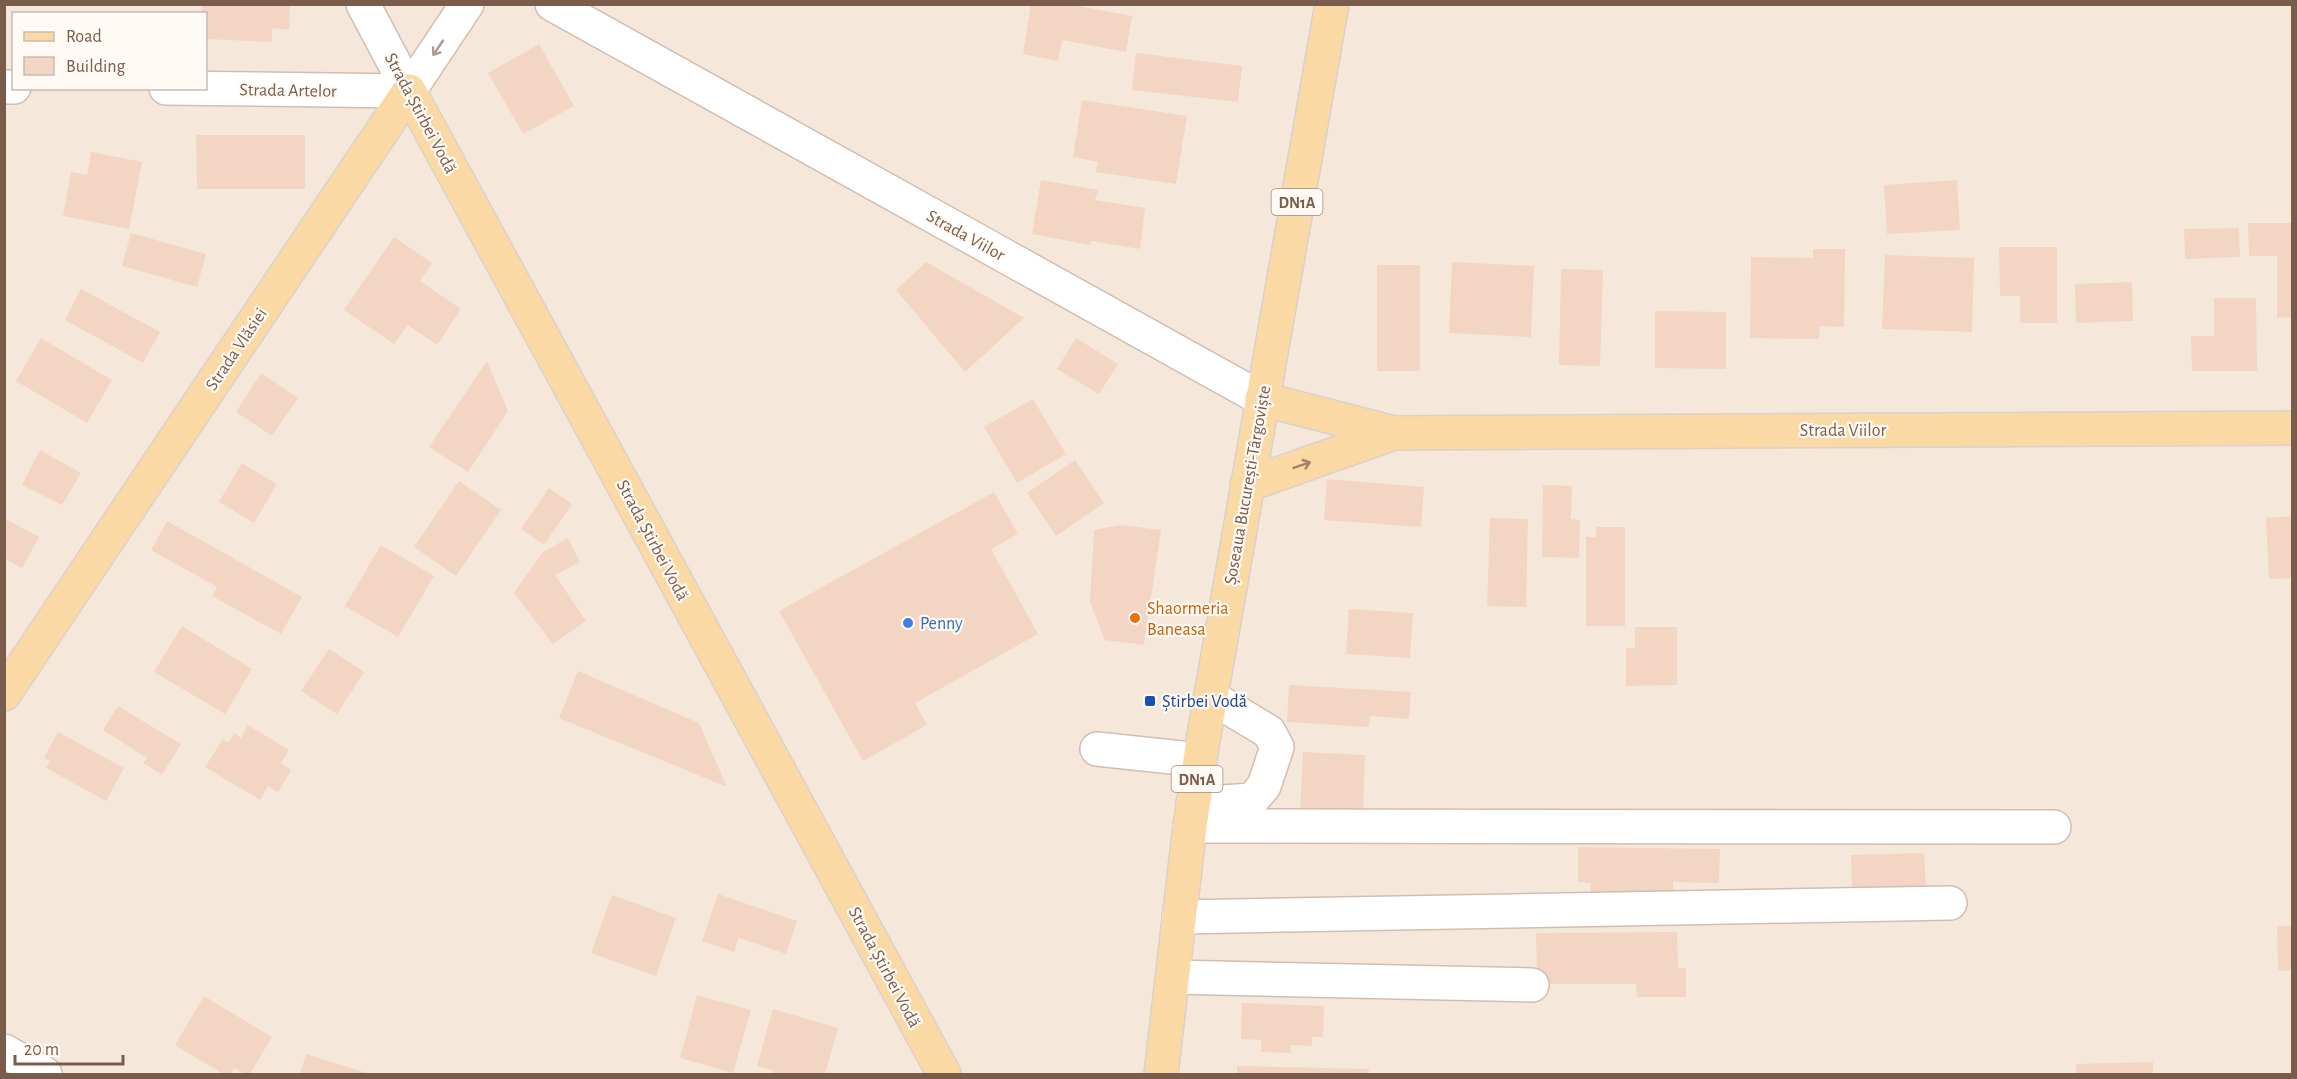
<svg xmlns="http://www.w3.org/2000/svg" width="2297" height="1079" font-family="'Alegreya Sans',sans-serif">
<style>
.residential{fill:#f5e8da;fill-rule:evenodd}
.building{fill:#f3d5c3}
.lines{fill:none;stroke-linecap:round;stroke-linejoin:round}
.minor-casing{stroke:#d1beb0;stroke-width:36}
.major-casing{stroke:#dad1cd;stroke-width:36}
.minor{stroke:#fff;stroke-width:33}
.major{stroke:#fbd9a5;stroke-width:33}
.oneway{stroke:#af9d94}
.oneway2{stroke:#a18267}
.food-dot{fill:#e8710a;stroke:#fffaf3;stroke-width:2}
.shop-dot{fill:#3f7fe0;stroke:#fffaf3;stroke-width:2}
.transit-dot{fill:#1a4fb4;stroke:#fffaf3;stroke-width:2}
.labels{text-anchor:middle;stroke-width:4.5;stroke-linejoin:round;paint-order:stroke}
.shield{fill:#fffaf3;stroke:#a28b7f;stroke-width:1.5}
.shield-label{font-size:16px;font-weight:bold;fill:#7a5c4d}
.street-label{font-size:18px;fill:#7a5c4d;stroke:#fffaf3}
.food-label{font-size:18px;fill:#c56008;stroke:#fffaf3;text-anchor:start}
.shop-label{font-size:18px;fill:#366cbe;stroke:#fffaf3;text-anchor:start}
.transit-label{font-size:18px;fill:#164399;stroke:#fffaf3;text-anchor:start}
</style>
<rect width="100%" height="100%" fill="#fdf6ec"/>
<path class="residential" d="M 5,5 L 2292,5 L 2292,1074 L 5,1074 ZM 14,14 L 206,14 L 206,88 L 14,88 Z"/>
<g class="building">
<polygon points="202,4 290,4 289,30 272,28 272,42 206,39 206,14 201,14"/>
<polygon points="1031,4 1068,4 1132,16 1126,52 1062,40 1058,61 1023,54"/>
<polygon points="539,44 574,106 523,134 488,73"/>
<polygon points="1136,53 1242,66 1238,102 1132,90"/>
<polygon points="1082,100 1187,116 1176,184 1096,172 1098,162 1073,157"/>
<polygon points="196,135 305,135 305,189 197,189"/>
<polygon points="91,152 142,162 129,229 63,216 71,172 87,175"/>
<polygon points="1041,180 1098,190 1095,200 1145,208 1140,249 1091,241 1090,245 1032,234"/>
<polygon points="1957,180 1960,230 1887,234 1884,185"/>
<polygon points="2248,223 2292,223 2292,317 2277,318 2277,256 2249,256"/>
<polygon points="2239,228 2240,257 2185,259 2184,229"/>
<polygon points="131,233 206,254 197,287 122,266"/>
<polygon points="394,237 432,263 420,281 461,309 437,345 408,325 394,344 344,310"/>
<polygon points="1999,247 2057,247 2057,323 2020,323 2020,296 2000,296"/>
<polygon points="1813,249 1845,249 1844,327 1820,326 1819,339 1750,338 1751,257 1813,258"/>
<polygon points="1885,255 1974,258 1972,332 1882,329"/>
<polygon points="926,262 1024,318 965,372 896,290"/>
<polygon points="1452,262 1534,266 1531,337 1449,333"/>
<rect x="1377" y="265" width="43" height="106"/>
<polygon points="1561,269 1603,270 1600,366 1559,365"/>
<polygon points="2132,282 2133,321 2076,323 2075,284"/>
<polygon points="81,289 160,332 143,363 65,320"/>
<polygon points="2214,298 2256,298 2257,371 2192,371 2191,336 2214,336"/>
<polygon points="1655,311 1726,312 1726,369 1655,368"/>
<polygon points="41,338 112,380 87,423 16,381"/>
<polygon points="1076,338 1118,364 1099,394 1057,369"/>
<polygon points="487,361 508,411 468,472 429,447"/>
<polygon points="261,373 298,398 272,436 236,412"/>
<polygon points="1033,399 1066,454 1017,483 984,427"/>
<polygon points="40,450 81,473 62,505 22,485"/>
<polygon points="1075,460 1104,503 1056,536 1027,493"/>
<polygon points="242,463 277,484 254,523 219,502"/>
<polygon points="1327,479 1424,487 1421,527 1324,520"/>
<polygon points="459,481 501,510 456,576 414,547"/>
<polygon points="1543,485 1572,486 1571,519 1580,520 1579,558 1542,557"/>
<polygon points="549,488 572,504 544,545 521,529"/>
<polygon points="994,492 1018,534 991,549 1038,634 915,703 927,725 863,761 779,611"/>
<polygon points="2292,516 2292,578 2269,579 2266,518"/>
<polygon points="4,518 39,537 22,568 4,558"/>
<polygon points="1490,518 1528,519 1526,607 1487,606"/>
<polygon points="167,521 302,597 281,634 212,596 217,587 151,550"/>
<polygon points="1120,525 1161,530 1144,645 1105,640 1090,602 1094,530"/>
<polygon points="1596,527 1625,527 1625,626 1586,626 1586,537 1596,537"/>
<polygon points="568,538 580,562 555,575 586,621 553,644 514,593 543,552"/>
<polygon points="381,545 434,576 398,637 345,606"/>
<polygon points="1349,609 1413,613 1410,658 1346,654"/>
<polygon points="182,626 252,669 225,714 154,672"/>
<polygon points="1635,627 1677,627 1677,685 1626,686 1626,648 1635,648"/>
<polygon points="329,649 364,672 337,714 301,691"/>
<polygon points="578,671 699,723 727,787 559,718"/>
<polygon points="1289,685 1411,692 1409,719 1370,716 1369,727 1287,722"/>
<polygon points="118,706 181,744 162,775 143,763 147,758 103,730"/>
<polygon points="248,725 289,750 281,763 291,770 278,792 268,786 260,800 205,767 223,739 229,743 234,733 241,738"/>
<polygon points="58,732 124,768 106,801 46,768 50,761 44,758"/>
<polygon points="1303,752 1365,755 1363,814 1300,811"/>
<polygon points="1578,847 1720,849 1719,883 1673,882 1673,902 1591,894 1591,883 1578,882"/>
<polygon points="1924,853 1926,891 1852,893 1851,855"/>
<polygon points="718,894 797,921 786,954 739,938 734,952 702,941"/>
<polygon points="612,895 676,918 656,976 591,953"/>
<polygon points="2277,926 2292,926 2292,970 2278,971"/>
<polygon points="1677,932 1678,968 1686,968 1686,997 1637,997 1636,984 1537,984 1536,933"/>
<polygon points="697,995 751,1010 733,1073 680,1058"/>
<polygon points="204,996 272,1037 250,1074 245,1074 234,1068 231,1074 223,1074 175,1045"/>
<polygon points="1242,1003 1324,1006 1323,1037 1312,1037 1312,1046 1291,1045 1291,1053 1261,1052 1261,1040 1241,1039"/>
<polygon points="773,1009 838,1028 825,1074 772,1074 773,1070 757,1066"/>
<polygon points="306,1054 370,1074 300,1074"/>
<polygon points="2153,1062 2153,1074 2076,1074 2076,1064"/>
<polygon points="1237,1066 1369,1069 1368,1074 1237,1074"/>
</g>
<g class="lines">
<g class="minor-casing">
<g id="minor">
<polyline points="363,4 409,91"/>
<polyline points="552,4 1262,399"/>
<polyline points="4,87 14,87"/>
<polyline points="166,88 409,91"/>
<polyline points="409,91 467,4"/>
<polyline points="1097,749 1200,760"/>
<polyline points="1193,804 1252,800 1264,786 1277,747 1269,732 1211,697"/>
<polyline points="1190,826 2054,827"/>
<polyline points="1179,917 1950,903"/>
<polyline points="1173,977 1532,985"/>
<polyline points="4,1051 45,1074"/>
</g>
</g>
<g class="major-casing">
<g id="major">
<polyline points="1262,399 1394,433 2292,428"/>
<polyline points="1247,485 1394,433"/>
<polyline points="4,694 409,91 944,1074"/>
<polyline points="1161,1074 1190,826 1203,741 1332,4"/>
</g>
</g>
<use href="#minor" class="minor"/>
<use href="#major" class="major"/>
</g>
<defs><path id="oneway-shaft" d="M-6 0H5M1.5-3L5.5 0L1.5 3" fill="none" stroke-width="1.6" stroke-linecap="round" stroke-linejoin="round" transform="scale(1.5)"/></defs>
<use class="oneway" href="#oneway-shaft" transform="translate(438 48) rotate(124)"/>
<use class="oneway2" href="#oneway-shaft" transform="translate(1302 465) rotate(-19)"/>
<circle class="food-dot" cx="1135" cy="618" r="6"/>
<circle class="shop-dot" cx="908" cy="623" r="6"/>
<rect class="transit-dot" x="1144" y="695" width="12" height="12" rx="3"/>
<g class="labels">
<g class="shield">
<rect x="1271.5" y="189" width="51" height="26" rx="4.5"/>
<rect x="1171.5" y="766" width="51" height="26" rx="4.5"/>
</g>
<g class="shield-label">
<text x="1297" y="208">DN1A</text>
<text x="1197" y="785">DN1A</text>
</g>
<g class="street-label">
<text transform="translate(288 90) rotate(1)" y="6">Strada Artelor</text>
<text transform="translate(421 113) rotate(62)" y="6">Strada Știrbei Vodă</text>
<text transform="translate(966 235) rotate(29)" y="6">Strada Viilor</text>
<text transform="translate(236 349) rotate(-56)" y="6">Strada Vlăsiei</text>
<text x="1843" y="436">Strada Viilor</text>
<text transform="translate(1247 485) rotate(-80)" y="6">Șoseaua București-Târgoviște</text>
<text transform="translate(653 540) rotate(62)" y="6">Strada Știrbei Vodă</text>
<text transform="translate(885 967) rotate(62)" y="6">Strada Știrbei Vodă</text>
</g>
<g class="food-label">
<text x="1147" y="614">Shaormeria<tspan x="1147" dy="21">Baneasa</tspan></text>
</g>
<g class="shop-label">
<text x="920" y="629">Penny</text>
</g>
<g class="transit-label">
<text x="1162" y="707">Știrbei Vodă</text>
</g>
</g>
<rect width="2297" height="1079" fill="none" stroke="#7a5c4d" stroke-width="12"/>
<rect x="12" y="12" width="195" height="78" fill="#fffaf3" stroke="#cabbb1" stroke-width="1.5"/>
<rect x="24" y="32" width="30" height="9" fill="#fbd9a5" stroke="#cabbb1" stroke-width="1.5"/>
<text x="66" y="42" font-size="18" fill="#7a5c4d">Road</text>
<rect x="24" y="57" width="30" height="18" fill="#f3d5c3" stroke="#cabbb1" stroke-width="1.5"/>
<text x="66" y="72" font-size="18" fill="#7a5c4d">Building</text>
<path d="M15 1055v9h108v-9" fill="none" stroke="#7a5c4d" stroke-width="3"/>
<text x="24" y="1055" font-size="18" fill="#7a5c4d" stroke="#fffaf3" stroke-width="4.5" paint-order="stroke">20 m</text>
</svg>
